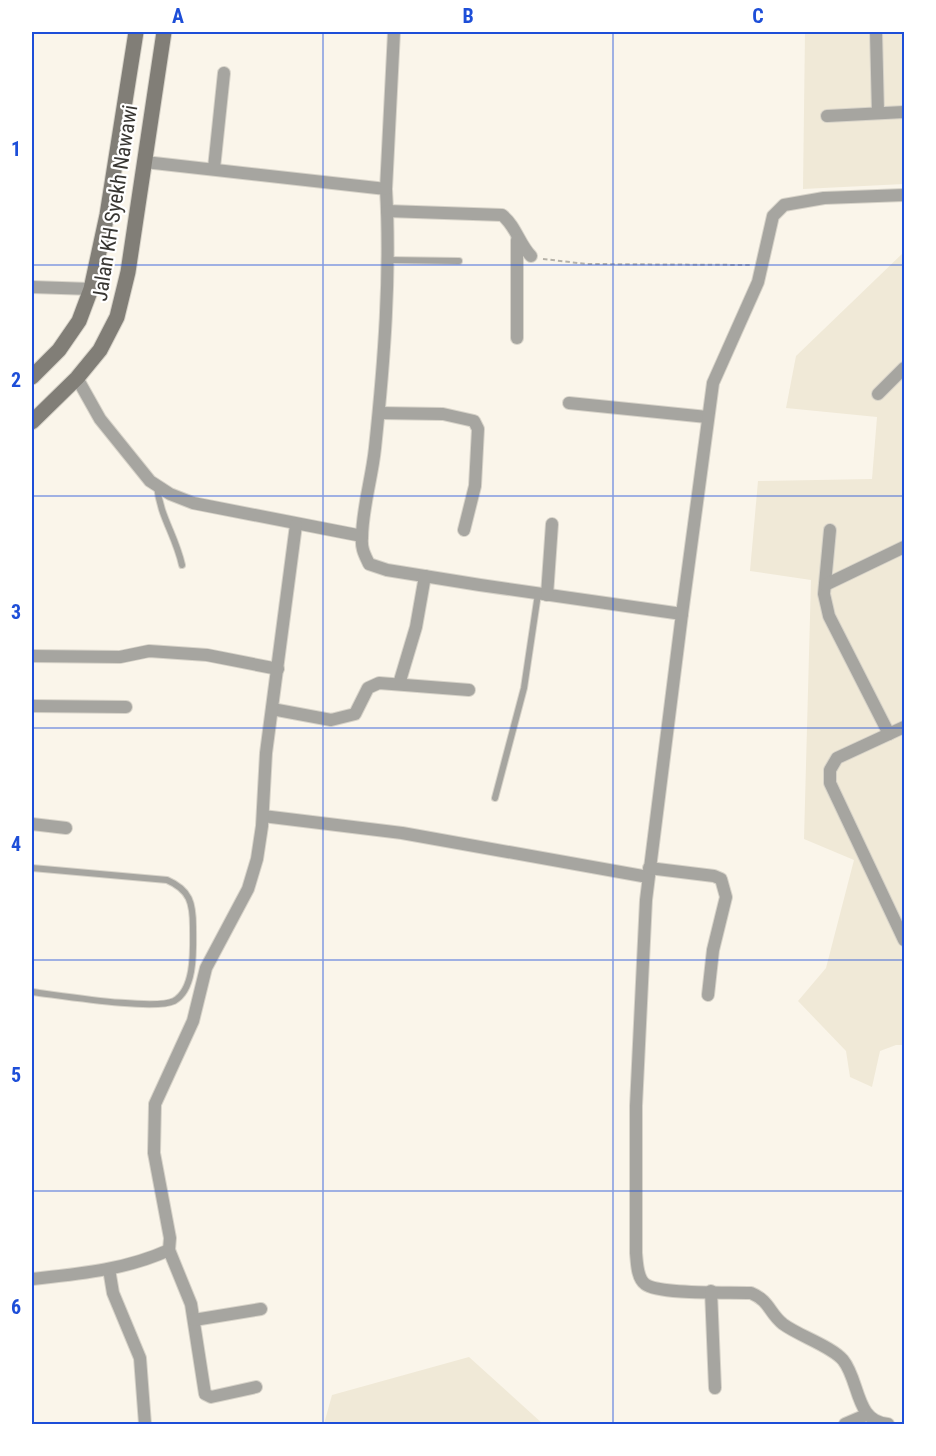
<svg xmlns="http://www.w3.org/2000/svg" width="936" height="1456" font-family="'Roboto Condensed',sans-serif">
<style>
.built{fill:#f0e9d7}
.lines{fill:none;stroke-linecap:round;stroke-linejoin:round}
.service-casing{stroke:#d7d3c9;stroke-width:8}
.minor-casing{stroke:#d7d3c9;stroke-width:14}
.secondary-casing{stroke:#d7d3c9;stroke-width:17}
.path{stroke:#b6b2a9;stroke-width:2;stroke-dasharray:4.5 3;stroke-linecap:butt}
.service{stroke:#a6a5a0;stroke-width:6}
.minor{stroke:#a6a5a0;stroke-width:12}
.secondary{stroke:#817e77;stroke-width:15}
.grid{fill:none;stroke:#1d4ed8;stroke-width:1.5;stroke-opacity:0.55}
.labels{text-anchor:middle;stroke-width:4.5;stroke-linejoin:round;paint-order:stroke}
.street-label{font-size:21px;fill:#383632;stroke:#fff}
.neatline{fill:none;stroke:#1d4ed8;stroke-width:2}
.grid-label{font-size:20px;text-anchor:middle;font-weight:bold;fill:#1d4ed8}
</style>
<rect width="100%" height="100%" fill="#faf5ea"/>
<g class="built">
<polygon points="805,32 904,32 904,184 803,189"/>
<polygon points="904,252 904,1045 896,1045 880,1051 872,1087 850,1077 846,1051 798,1001 826,968 854,860 804,839 811,580 750,571 758,481 872,479 877,417 786,408 796,356"/>
<polygon points="469,1357 543,1424 324,1424 332,1395"/>
</g>
<g class="lines">
<g class="service-casing">
<g id="service">
<polyline points="388,260 459,261"/>
<path d="M 157,486 C 160,517 175,534 182,565"/>
<polyline points="495,798 524,688 538,594"/>
<path d="M 32,868 L 167,880 C 190,890 193,903 193,927 C 193,947 196,989 174,1001 C 154,1011 58,995 32,992"/>
</g>
</g>
<g class="minor-casing">
<g id="minor">
<polyline points="876,32 878,113"/>
<polyline points="827,116 904,112"/>
<path d="M 145,162 L 386,189 C 391,274 384,363 375,448 C 372,478 362,509 362,538 C 361,549 365,555 369,564 L 387,570 L 480,585 L 682,614 L 646,900 L 636,1106 L 636,1253 C 637,1263 637,1278 645,1284 C 659,1295 730,1292 751,1293 C 770,1301 769,1313 783,1324 C 799,1336 831,1346 843,1360 C 860,1381 855,1422 888,1424"/>
<polyline points="214,168 224,73"/>
<polyline points="386,189 394,32"/>
<path d="M 387,211 L 502,215 C 516,226 519,244 531,256"/>
<polyline points="517,240 517,338"/>
<polyline points="32,287 91,289"/>
<polyline points="77,378 100,419 150,481 170,494 193,503 362,536"/>
<polyline points="878,394 904,368"/>
<polyline points="569,403 707,417"/>
<polyline points="379,413 443,414 474,421 478,429 475,486 464,530"/>
<polyline points="830,530 824,594 829,616 889,734"/>
<polyline points="825,585 904,547"/>
<polyline points="547,595 552,524"/>
<polyline points="682,614 713,383 758,282 773,216 784,205 824,198 904,195"/>
<polyline points="32,656 120,657 149,651 207,655 278,669"/>
<polyline points="399,684 416,627 425,576"/>
<polyline points="32,706 126,707"/>
<polyline points="272,709 331,720 355,714 368,688 379,683 469,690"/>
<polyline points="904,727 837,758 830,770 830,783 904,940"/>
<polyline points="263,816 402,833 648,877"/>
<polyline points="32,824 66,828"/>
<polyline points="649,868 714,876 721,879 726,897 713,950 708,995"/>
<polyline points="169,1250 170,1238 154,1153 155,1104 193,1021 206,968 248,889 257,859 262,826 266,753 296,525"/>
<polyline points="109,1269 113,1293 140,1358 145,1424"/>
<path d="M 32,1279 C 79,1274 125,1270 169,1250 L 191,1304 L 205,1394 L 211,1397 L 256,1387"/>
<polyline points="711,1291 715,1388"/>
<polyline points="194,1320 261,1309"/>
<polyline points="845,1424 866,1415"/>
</g>
</g>
<g class="secondary-casing">
<g id="secondary">
<polyline points="32,377 59,350 79,321 91,289 107,215 136,32"/>
<polyline points="32,422 77,378 100,350 117,317 128,272 164,32"/>
</g>
</g>
<polyline class="path" points="543,259 587,264 750,265"/>
<use href="#service" class="service"/>
<use href="#minor" class="minor"/>
<use href="#secondary" class="secondary"/>
</g>
<path class="grid" d="M 323,32 L 323,1424M 613,32 L 613,1424M 32,265 L 904,265M 32,496 L 904,496M 32,728 L 904,728M 32,960 L 904,960M 32,1191 L 904,1191"/>
<g class="labels">
<g class="street-label">
<text transform="translate(115 203) rotate(-81)" y="7">Jalan KH Syekh Nawawi</text>
</g>
</g>
<rect width="936" height="1456" fill="none" stroke="#ffffff" stroke-width="66"/>
<rect x="33" y="33" width="870" height="1390" class="neatline"/>
<g class="grid-label">
<text x="178" y="23">A</text>
<text x="468" y="23">B</text>
<text x="758" y="23">C</text>
<text x="16" y="156">1</text>
<text x="16" y="387">2</text>
<text x="16" y="619">3</text>
<text x="16" y="851">4</text>
<text x="16" y="1082">5</text>
<text x="16" y="1314">6</text>
</g>
</svg>
